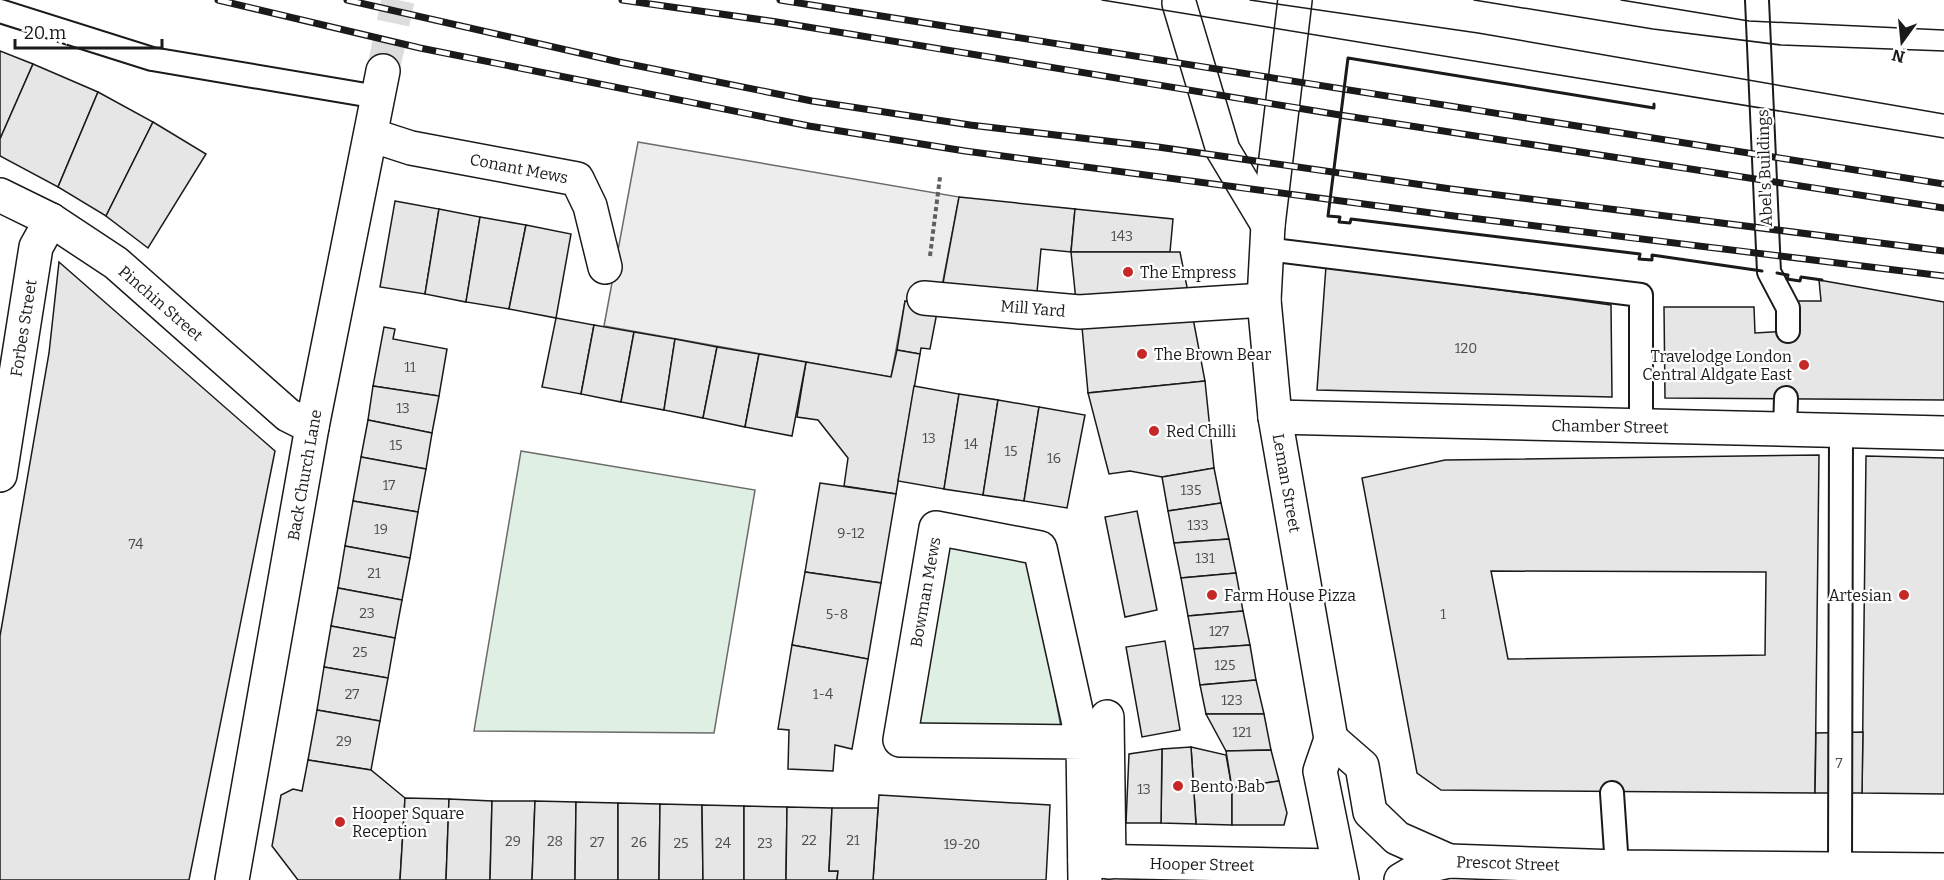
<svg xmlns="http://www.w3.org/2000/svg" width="1944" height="880" font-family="Bitter,serif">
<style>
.green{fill:#e0efe3;stroke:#6a6a6a;stroke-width:1.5}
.parking{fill:#ededed;stroke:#6a6a6a;stroke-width:1.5}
.building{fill:#e6e6e6;stroke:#1a1a1a;stroke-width:1.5;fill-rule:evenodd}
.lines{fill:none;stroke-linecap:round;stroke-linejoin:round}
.street-tunnel{stroke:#ddd;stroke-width:33;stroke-dasharray:33 16;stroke-linecap:butt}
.lane-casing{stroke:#1a1a1a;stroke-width:26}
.street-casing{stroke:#1a1a1a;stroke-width:36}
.primary-casing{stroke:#1a1a1a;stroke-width:36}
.highway-casing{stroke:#1a1a1a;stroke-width:36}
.path{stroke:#5f5f5f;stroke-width:4;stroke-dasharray:4.5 3;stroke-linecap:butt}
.lane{stroke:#fff;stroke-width:22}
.street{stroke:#fff;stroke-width:33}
.primary{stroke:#fff;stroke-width:33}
.highway{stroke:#fff;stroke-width:33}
.tram{stroke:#1a1a1a;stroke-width:1.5}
.rail-casing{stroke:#1a1a1a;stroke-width:7}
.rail{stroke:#fff;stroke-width:4.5;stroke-dasharray:14;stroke-linecap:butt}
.wall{stroke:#1a1a1a;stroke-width:3}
.poi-dot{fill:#c62828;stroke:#fff;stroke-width:2}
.labels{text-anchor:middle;stroke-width:4.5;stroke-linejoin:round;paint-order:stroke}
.number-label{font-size:14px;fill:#4d4d4d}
.street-label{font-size:16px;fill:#1a1a1a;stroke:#fff}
.poi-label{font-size:16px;fill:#1a1a1a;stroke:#fff;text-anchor:start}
</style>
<rect width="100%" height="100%" fill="#fff"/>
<g class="green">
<polygon points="521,451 755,490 714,733 474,731"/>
<polygon points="949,542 1030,559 1062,733 918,730"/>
</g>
<polygon class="parking" points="638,142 959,197 938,307 905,301 891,377 604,326"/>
<g class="building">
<polygon points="0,51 33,64 0,139"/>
<polygon points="33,64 98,92 58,187 0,156 0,139"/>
<polygon points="98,92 153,122 106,216 58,187"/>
<polygon points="153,122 206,154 148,248 106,216"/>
<polygon points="959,197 1075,209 1071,252 1041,249 1036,303 941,294"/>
<polygon points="395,201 439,209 425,294 380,287"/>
<polygon points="439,209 480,217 466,302 425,294"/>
<polygon points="1075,209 1173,219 1170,252 1071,252"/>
<polygon points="480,217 526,225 509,309 466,302"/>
<polygon points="526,225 571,234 556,318 509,309"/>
<polygon points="1071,252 1180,252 1188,292 1076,301"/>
<polygon points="59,262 275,451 189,880 0,880 0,636 49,353"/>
<polygon points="1326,266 1611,305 1612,397 1317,390"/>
<polygon points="1819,280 1944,302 1944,400 1665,398 1664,307 1754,307 1755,333 1788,331 1795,301 1821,301"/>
<polygon points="1188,292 1205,381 1088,393 1082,327"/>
<polygon points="905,301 938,307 930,349 921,348 920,354 897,350"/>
<polygon points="556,318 594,325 581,394 542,387"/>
<polygon points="594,325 634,332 621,402 581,394"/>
<polygon points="384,327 395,329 393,339 447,349 439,396 373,386"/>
<polygon points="634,332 675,339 664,410 621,402"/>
<polygon points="675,339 717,347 703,418 664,410"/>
<polygon points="717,347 759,354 745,427 703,418"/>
<polygon points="897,350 920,354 896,494 844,486 848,458 818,420 797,417 806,362 891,377"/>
<polygon points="759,354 806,362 792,436 745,427"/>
<polygon points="1205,381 1214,468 1162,477 1130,471 1109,474 1088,393"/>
<polygon points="373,386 439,396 432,433 368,420"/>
<polygon points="914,386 959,394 944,489 898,481"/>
<polygon points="959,394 998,400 983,495 944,489"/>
<polygon points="998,400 1039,407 1024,501 983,495"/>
<polygon points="1039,407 1085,415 1067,508 1024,501"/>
<polygon points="368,420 432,433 426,469 361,457"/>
<path d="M 1819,455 L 1815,793 L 1441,790 L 1417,773 L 1362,478 L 1445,460 ZM 1491,571 L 1766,572 L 1765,655 L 1508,659 Z"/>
<polygon points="1866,456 1944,458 1944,794 1862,793"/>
<polygon points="361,457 426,469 418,512 353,501"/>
<polygon points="1214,468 1221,503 1168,511 1162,477"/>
<polygon points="820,483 896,494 881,583 805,572"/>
<polygon points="353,501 418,512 410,558 345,546"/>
<polygon points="1221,503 1229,539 1174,543 1168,511"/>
<polygon points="1137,511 1157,610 1125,617 1105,517"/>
<polygon points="1229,539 1236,573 1181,578 1174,543"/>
<polygon points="345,546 410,558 402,600 338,588"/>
<polygon points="805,572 881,583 868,659 792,645"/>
<polygon points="1236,573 1243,611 1188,616 1181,578"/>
<polygon points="338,588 402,600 395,638 331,626"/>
<polygon points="1243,611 1250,645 1194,649 1188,616"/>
<polygon points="331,626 395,638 388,678 324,667"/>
<polygon points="1165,641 1180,730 1142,737 1126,647"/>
<polygon points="792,645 868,659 852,749 835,745 833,771 788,769 789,730 778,729"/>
<polygon points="1250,645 1256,680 1200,685 1194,649"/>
<polygon points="324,667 388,678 380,721 317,710"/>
<polygon points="1256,680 1264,714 1206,714 1200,685"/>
<polygon points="317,710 380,721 371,770 308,760"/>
<polygon points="1206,714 1264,714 1271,750 1226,751"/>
<polygon points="1863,732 1862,793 1815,793 1816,733"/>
<polygon points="1191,747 1226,755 1232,788 1232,825 1196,824"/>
<polygon points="1191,747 1196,824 1161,823 1162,749"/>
<polygon points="1162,749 1161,823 1126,823 1129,754"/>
<polygon points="1271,750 1279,781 1232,788 1226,751"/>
<polygon points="308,760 371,770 405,798 400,880 298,880 272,846 281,795 293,789 302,791"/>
<polygon points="1279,781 1287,813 1284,825 1232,825 1232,788"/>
<polygon points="879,795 1050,805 1046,880 873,880"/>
<polygon points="405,798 449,799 446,880 400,880"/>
<polygon points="449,799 492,801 490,880 446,880"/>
<polygon points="492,801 535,801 532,880 490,880"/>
<polygon points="535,801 576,802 575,880 532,880"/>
<polygon points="576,802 618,803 618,880 575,880"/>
<polygon points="618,803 660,804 659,880 618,880"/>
<polygon points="660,804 702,805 703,880 659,880"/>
<polygon points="702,805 744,806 744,880 703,880"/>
<polygon points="744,806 787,807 786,880 744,880"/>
<polygon points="787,807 832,808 829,871 838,871 837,880 786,880"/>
<polygon points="832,808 878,808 873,880 837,880 838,871 829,871"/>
</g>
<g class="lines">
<polyline class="street-tunnel" points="383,71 398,0"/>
<g class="lane-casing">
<g id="lane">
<polyline points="1757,0 1769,272 1788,308 1788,331"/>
<polyline points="0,11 152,59 378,97"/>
<polyline points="1266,249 1641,295 1641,427"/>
<polyline points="1785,430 1786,398"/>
<polyline points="1612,793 1617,867"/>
<polyline points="1840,869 1841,430"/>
</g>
</g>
<g class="street-casing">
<g id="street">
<polyline points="1179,3 1223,150 1268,225"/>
<polyline points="371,135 411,148 577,179 590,206 605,267"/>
<polyline points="0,195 51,220 116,263 288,415 312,427"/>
<polyline points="924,298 1079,312 1264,300"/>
<polyline points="1275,417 1944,433"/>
<polyline points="0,475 36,247 51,220"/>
<polyline points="1107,717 1109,862"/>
<polyline points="1083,742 1040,548 936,528 900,740 1083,742 1085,880"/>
<polyline points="1085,861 1338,866"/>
<polyline points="232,880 312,427 383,71"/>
</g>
</g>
<g class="primary-casing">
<g id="primary">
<polyline points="1295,0 1268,225 1264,300 1275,417 1331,739 1320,771 1342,880"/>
<polyline points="1331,739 1362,766 1370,812 1397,838 1449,861"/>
</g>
</g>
<g class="highway-casing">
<polyline id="highway" points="1401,880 1423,867 1449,861 1617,867 1944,870"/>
</g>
<polyline class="path" points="930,256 940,177"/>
<use href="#lane" class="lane"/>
<use href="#street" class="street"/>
<use href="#primary" class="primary"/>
<use href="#highway" class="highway"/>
<g class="tram">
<polyline points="1102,0 1944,138"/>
<polyline points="1250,0 1478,33 1944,114"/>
<polyline points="1474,0 1653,29 1781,45 1944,51"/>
<polyline points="1621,0 1749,21 1944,30"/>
</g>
<g class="rail-casing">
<g id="rail">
<polyline points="218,0 420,48 809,126 965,151 1454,216 1944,276"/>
<polyline points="347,0 619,62 812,101 970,125 1158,147 1451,189 1944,251"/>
<polyline points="622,0 777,22 1346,116 1944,208"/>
<polyline points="780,0 1944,184"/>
</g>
</g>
<use href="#rail" class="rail"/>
<g class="wall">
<polyline points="1654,104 1654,108 1348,58 1328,216 1340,217 1339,222 1350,223 1351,219 1640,254 1639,259 1652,260 1652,255 1762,271"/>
<polyline points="1777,273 1788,275 1787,279 1800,281 1801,277 1822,280"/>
</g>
</g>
<g class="poi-dot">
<circle cx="1128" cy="272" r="6"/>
<circle cx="1142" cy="354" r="6"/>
<circle cx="1804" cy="365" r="6"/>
<circle cx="1154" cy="431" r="6"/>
<circle cx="1212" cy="595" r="6"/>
<circle cx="1904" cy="595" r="6"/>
<circle cx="1178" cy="786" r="6"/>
<circle cx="340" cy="822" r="6"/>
</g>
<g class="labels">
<g class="number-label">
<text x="1122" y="241">143</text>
<text x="1466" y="353">120</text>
<text x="410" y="372">11</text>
<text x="403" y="413">13</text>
<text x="929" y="443">13</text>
<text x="971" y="449">14</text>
<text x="396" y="450">15</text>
<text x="1011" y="456">15</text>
<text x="1054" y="463">16</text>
<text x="389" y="490">17</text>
<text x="1191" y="495">135</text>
<text x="1198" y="530">133</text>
<text x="381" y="534">19</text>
<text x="851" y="538">9-12</text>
<text x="136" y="549">74</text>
<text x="1205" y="563">131</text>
<text x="374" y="578">21</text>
<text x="367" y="618">23</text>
<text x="837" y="619">5-8</text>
<text x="1443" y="619">1</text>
<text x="1219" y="636">127</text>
<text x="360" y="657">25</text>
<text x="1225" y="670">125</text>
<text x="352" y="699">27</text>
<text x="823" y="699">1-4</text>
<text x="1232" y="705">123</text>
<text x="1242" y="737">121</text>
<text x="344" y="746">29</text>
<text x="1839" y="768">7</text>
<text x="1144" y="794">13</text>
<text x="809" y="845">22</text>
<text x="853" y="845">21</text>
<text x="513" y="846">29</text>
<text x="555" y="846">28</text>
<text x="597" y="847">27</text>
<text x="639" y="847">26</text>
<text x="681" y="848">25</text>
<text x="723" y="848">24</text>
<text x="765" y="848">23</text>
<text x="962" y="849">19-20</text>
</g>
<g class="street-label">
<text transform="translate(519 168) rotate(11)" y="6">Conant Mews</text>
<text transform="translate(1764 168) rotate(-92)" y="6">Abel's Buildings</text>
<text transform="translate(161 303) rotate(41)" y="6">Pinchin Street</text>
<text transform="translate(1033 308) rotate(5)" y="6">Mill Yard</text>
<text transform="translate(23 328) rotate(-81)" y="6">Forbes Street</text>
<text transform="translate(1610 426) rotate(1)" y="6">Chamber Street</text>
<text transform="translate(304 475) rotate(-80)" y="6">Back Church Lane</text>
<text transform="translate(1287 483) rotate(80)" y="6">Leman Street</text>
<text transform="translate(925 592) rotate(-80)" y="6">Bowman Mews</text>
<text transform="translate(1508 863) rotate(2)" y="6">Prescot Street</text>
<text transform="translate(1202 864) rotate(1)" y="6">Hooper Street</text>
</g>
<g class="poi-label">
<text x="1140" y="278">The Empress</text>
<text x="1154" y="360">The Brown Bear</text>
<text x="1792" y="362" text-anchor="end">Travelodge London<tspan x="1792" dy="18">Central Aldgate East</tspan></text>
<text x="1166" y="437">Red Chilli</text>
<text x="1224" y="601">Farm House Pizza</text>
<text x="1892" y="601" text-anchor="end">Artesian</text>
<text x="1190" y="792">Bento Bab</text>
<text x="352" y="819">Hooper Square<tspan x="352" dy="18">Reception</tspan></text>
</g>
</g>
<g transform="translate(1902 42) rotate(195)" stroke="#ffffff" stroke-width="4.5" paint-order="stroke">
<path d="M0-4.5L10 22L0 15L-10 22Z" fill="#1a1a1a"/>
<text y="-9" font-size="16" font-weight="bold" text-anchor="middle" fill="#1a1a1a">N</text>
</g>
<path d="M15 39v9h147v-9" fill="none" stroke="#1a1a1a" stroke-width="3"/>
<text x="24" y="39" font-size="18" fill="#1a1a1a" stroke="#ffffff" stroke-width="4.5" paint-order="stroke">20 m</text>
</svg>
